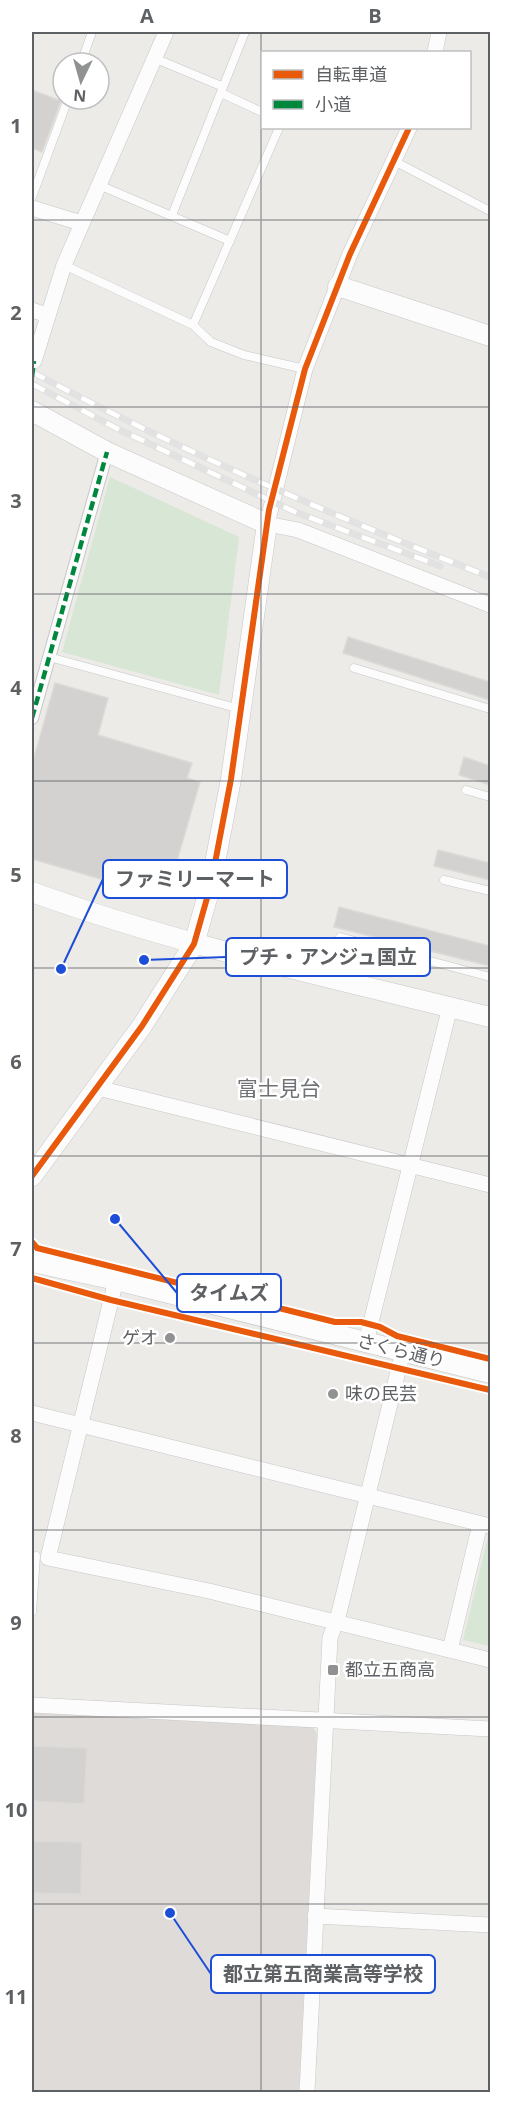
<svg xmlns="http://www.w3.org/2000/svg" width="522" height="2124" font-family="'Open Sans','Noto Sans JP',sans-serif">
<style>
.education{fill:#dedbd8}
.green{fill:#d8e6d5}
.building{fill:#d3d2d0;stroke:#dcdad7;stroke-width:1.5}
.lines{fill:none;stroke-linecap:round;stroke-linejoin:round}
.service-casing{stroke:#c7c7c7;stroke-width:9}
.pedestrian-casing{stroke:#c7c7c7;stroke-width:14}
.minor-casing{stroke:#c7c7c7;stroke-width:16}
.tertiary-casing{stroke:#c7c7c7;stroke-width:21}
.service{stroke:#fcfcfc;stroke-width:8}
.pedestrian{stroke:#fcfcfc;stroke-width:12}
.minor{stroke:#fcfcfc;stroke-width:15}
.tertiary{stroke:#fcfcfc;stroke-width:20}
.rail-casing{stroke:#e3e2e2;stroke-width:7}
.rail{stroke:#fff;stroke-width:4.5;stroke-dasharray:14;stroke-linecap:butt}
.quiet{stroke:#00873e;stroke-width:4.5;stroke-dasharray:9 4.5;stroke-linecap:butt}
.cycleway-casing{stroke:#fff;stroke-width:10}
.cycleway{stroke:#e8590c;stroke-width:6}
.grid{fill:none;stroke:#5e6164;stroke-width:1.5;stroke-opacity:0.55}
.poi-dot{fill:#909192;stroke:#fff;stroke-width:2}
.labels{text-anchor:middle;stroke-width:5;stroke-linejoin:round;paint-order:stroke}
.poi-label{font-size:18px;fill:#5e6164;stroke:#fff;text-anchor:start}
.street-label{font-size:18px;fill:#5e6164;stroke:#fff}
.quarter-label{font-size:21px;fill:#6f7376;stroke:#fff}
.leader{fill:none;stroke:#1d4ed8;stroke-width:2}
.callout-dot{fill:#1d4ed8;stroke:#fff;stroke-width:2}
.callout{fill:#fff;stroke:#1d4ed8;stroke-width:2}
.callout-label{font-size:20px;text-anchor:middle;font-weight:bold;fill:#5e6164}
.neatline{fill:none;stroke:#5e6164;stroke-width:2}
.grid-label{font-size:20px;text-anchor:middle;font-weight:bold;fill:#5e6164}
</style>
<rect width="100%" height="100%" fill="#ecebe8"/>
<polygon class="education" points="32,1713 313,1727 317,1734 299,2092 32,2092"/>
<g class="green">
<polygon points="110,477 239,537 219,695 62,652"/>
<polygon points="490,1529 490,1646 463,1640"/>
</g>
<g class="building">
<polygon points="32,90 61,101 42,152 32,148"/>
<polygon points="348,637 490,682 490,700 343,653"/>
<polygon points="55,683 108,698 98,735 192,763 187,778 200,782 166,898 32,859 32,765"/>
<polygon points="464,757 490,766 490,785 459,775"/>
<polygon points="438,850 490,863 490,880 434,866"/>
<polygon points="339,907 490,946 490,966 334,927"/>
<polygon points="32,1746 87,1748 84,1804 32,1801"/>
<polygon points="32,1841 82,1842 81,1894 32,1893"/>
</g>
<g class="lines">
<g class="service-casing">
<g id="service">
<polyline points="154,58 221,86"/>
<polyline points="81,63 92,32"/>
<polyline points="221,93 262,112"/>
<polyline points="394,161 490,211"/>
<polyline points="99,185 230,241"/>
<polyline points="32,197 68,99"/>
<polyline points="172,215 245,32"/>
<polyline points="64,265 193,325 211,342 244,355 305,369"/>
<polyline points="193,325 279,128"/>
<polyline points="49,657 240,709"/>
<polyline points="354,668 490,709"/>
<polyline points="466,790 490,797"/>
<polyline points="444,880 490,891"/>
<polyline points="340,937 490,977"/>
<polyline points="32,1612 36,1556"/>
</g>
</g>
<g class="pedestrian-casing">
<polyline id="pedestrian" points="32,718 107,452"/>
</g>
<g class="minor-casing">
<g id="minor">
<polyline points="435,52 439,32"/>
<polyline points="409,128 350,254 305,369 267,524 298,530 490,605"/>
<polyline points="32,208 81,223"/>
<polyline points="32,310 47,315"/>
<polyline points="34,361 64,265 166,32"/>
<polyline points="98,1088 490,1185"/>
<polyline points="116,1280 48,1558 209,1591 490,1660"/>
<polyline points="366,1342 450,1007"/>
<polyline points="32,1413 490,1526"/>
<polyline points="450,1650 480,1524"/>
<polyline points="32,1705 490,1729"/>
<polyline points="315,1916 490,1925"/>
<polyline points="307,2092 330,1638 339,1613 403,1351"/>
</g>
</g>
<g class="tertiary-casing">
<g id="tertiary">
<polyline points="338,286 490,336"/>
<polyline points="32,411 107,452 267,524 231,779 211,884 194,944 142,1026 32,1176"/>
<path d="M 32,892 C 181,946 337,979 490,1017"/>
<polyline points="32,1262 116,1280 490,1373"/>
</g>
</g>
<use href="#service" class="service"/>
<use href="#pedestrian" class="pedestrian"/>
<use href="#minor" class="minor"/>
<use href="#tertiary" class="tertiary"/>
<g class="rail-casing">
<g id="rail">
<path d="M 32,372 C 180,451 334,516 490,577"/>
<polyline points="32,384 120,430 295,512 440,566"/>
</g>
</g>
<use href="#rail" class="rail"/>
<g class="quiet">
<polyline points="32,377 34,361"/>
<polyline points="32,718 107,452"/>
</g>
<g class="cycleway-casing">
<g id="cycleway">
<polyline points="32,1176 142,1026 194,944 211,884 231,779 269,510 305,369 350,254 409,128"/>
<polyline points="32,1242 37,1248 335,1322 361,1322 380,1327 397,1336 490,1359"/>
<polyline points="32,1278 111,1300 490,1390"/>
</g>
</g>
<use href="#cycleway" class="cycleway"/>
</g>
<path class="grid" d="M 261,32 L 261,2092M 32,220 L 490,220M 32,407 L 490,407M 32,594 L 490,594M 32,781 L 490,781M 32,968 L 490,968M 32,1156 L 490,1156M 32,1343 L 490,1343M 32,1530 L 490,1530M 32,1717 L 490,1717M 32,1904 L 490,1904"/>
<g class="poi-dot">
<circle cx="170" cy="1338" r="6"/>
<circle cx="333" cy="1394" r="6"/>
<rect x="327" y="1664" width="12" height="12" rx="3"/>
</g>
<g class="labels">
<g class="poi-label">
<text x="158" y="1344" text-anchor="end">ゲオ</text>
<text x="345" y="1400">味の民芸</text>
<text x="345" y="1676">都立五商高</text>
</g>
<g class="street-label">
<text transform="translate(401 1351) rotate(14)" y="6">さくら通り</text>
</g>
<g class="quarter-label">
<text x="279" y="1096">富士見台</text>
</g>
</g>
<path class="leader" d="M61 969L103 879M144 960L226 957M115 1219L177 1293M170 1913L211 1974"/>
<g class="callout-dot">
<circle cx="61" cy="969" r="6"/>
<circle cx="144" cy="960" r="6"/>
<circle cx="115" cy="1219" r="6"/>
<circle cx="170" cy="1913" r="6"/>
</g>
<g class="callout">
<rect x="103" y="860" width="184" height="38" rx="6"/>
<rect x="226" y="938" width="204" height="38" rx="6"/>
<rect x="177" y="1274" width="104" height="38" rx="6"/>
<rect x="211" y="1955" width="224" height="38" rx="6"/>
</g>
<g class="callout-label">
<text x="195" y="886">ファミリーマート</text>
<text x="328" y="964">プチ・アンジュ国立</text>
<text x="229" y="1300">タイムズ</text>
<text x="323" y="1981">都立第五商業高等学校</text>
</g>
<rect width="522" height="2124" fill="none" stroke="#ffffff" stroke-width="66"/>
<rect x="261" y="51" width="210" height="78" fill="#ffffff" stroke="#bfc0c1" stroke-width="1.5"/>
<rect x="273" y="70" width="30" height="9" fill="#e8590c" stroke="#bfc0c1" stroke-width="1.5"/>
<text x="315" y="81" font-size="18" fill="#5e6164">自転車道</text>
<rect x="273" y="100" width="30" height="9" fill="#00873e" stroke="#bfc0c1" stroke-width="1.5"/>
<text x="315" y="111" font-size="18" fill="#5e6164">小道</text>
<g transform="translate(81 81) rotate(185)"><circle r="28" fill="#ffffff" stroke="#bfc0c1" stroke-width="1.5"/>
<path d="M0-4.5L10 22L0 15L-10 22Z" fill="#909192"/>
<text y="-9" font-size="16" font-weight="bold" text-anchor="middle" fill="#5e6164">N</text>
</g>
<rect x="33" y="33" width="456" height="2058" class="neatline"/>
<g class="grid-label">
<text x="147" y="23">A</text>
<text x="375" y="23">B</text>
<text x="16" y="133">1</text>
<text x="16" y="320">2</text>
<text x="16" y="508">3</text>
<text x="16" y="695">4</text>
<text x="16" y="882">5</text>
<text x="16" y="1069">6</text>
<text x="16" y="1256">7</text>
<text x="16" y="1443">8</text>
<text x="16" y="1630">9</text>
<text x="16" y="1817">10</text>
<text x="16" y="2004">11</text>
</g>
</svg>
